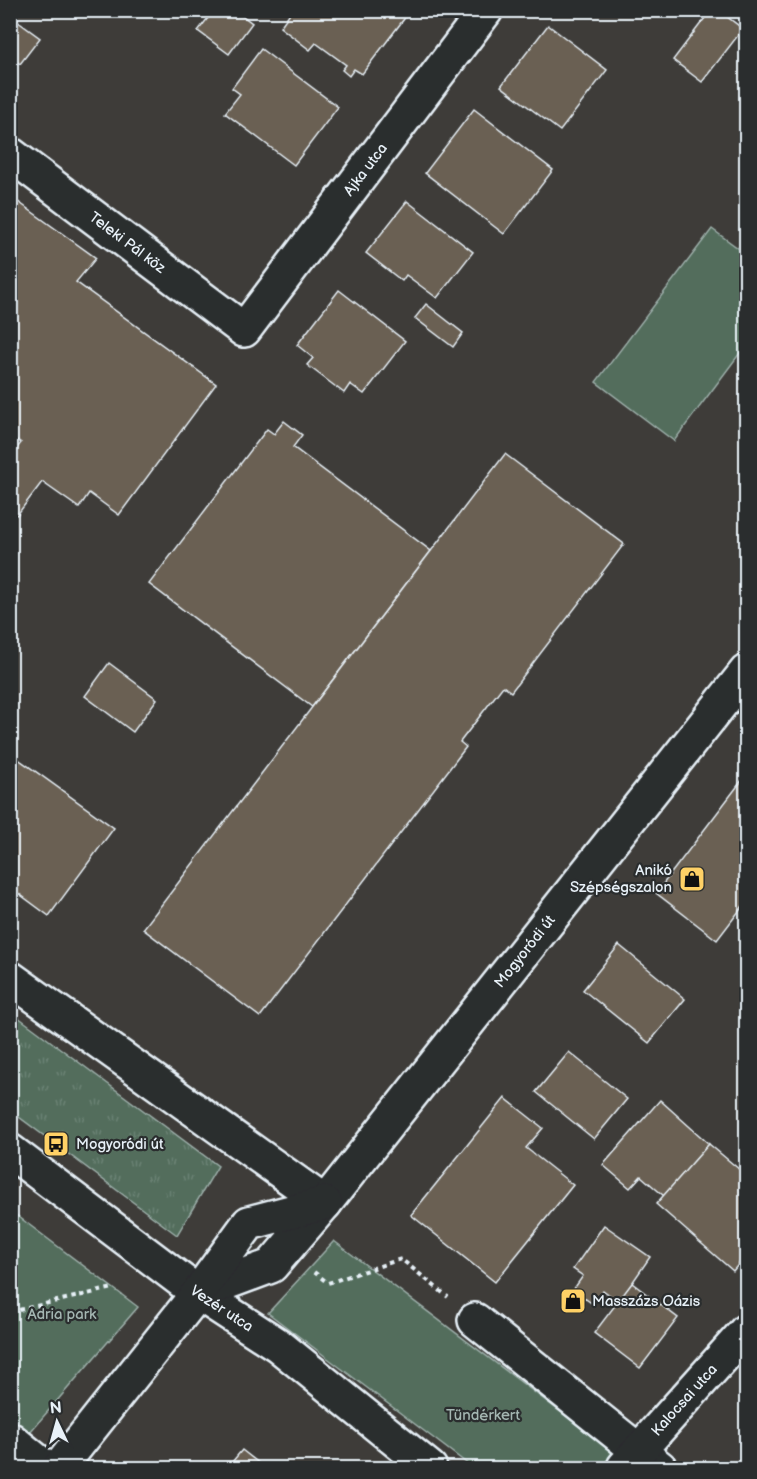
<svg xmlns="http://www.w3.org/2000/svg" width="757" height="1479" font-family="'Balsamiq Sans',sans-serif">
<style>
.grass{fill:url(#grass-tufts);stroke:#9dafaa;stroke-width:1.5}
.green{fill:#526d5c;stroke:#9dafaa;stroke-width:1.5}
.building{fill:#6b6052;stroke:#e8f1f8;stroke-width:1.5}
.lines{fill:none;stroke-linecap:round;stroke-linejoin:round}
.minor-casing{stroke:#e8f1f8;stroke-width:38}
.path{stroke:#e8f1f8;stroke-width:4;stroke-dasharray:4.5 4.5;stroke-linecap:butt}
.minor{stroke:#2a2d2e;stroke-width:33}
.labels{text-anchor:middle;stroke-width:4.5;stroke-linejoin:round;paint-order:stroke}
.street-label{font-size:15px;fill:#e8f1f8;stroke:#2a2d2e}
.poi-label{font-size:15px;fill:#e8f1f8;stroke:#2a2d2e;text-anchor:start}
.park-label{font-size:15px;fill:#a4b6b2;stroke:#2a2d2e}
</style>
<defs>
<pattern id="grass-tufts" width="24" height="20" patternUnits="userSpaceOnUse" patternTransform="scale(1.5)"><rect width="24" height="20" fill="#526d5c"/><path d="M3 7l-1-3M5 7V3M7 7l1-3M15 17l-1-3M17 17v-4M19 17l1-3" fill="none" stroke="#6b8274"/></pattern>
</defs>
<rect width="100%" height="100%" fill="#3e3c39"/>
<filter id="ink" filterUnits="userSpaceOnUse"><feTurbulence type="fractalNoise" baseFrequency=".0167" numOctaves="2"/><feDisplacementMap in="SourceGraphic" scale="12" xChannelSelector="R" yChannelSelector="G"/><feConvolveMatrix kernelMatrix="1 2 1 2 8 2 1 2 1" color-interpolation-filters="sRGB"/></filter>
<g filter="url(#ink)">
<polygon class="grass" points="10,1011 218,1166 177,1235 11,1111"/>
<g class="green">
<polygon points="712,229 746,254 746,345 674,441 596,382"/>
<polygon points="11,1211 138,1307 11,1454"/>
<polygon points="334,1241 635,1468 473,1468 268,1313"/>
</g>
<g class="building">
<polygon points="214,10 235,10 252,23 229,54 198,31"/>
<polygon points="292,10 401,10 407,15 362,74 354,69 349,76 342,70 346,65 316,43 310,50 280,27"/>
<polygon points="711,10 718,10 743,29 702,82 673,60"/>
<polygon points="10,16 40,38 20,64 10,56"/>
<polygon points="548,25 607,70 560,131 501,86"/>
<polygon points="261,49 338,107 294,165 225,113 240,94 232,88"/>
<polygon points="474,109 553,170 504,234 425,173"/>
<polygon points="10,196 96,258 76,282 216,384 119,515 89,493 79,508 42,482 17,515 10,510 10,457 21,443 10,435"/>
<polygon points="407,201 473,252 437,298 406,275 402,281 366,253"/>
<polygon points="339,290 405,341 364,394 350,384 344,393 307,365 313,358 297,345"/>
<polygon points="426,304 463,333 453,347 415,318"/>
<polygon points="284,421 302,435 293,447 431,551 312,707 149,584 267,429 274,434"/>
<polygon points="505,454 624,544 511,692 503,686 460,742 466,747 260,1017 143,929"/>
<polygon points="109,663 157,699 133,732 85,696"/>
<polygon points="10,753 114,828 49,916 10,887"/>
<polygon points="746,775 746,902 717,940 656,893"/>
<polygon points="619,945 685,999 649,1043 583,990"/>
<polygon points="569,1052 627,1099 594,1139 536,1092"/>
<polygon points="505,1098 543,1128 526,1148 573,1185 495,1282 411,1215"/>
<polygon points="660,1100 709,1144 664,1196 641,1176 630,1188 603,1165"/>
<polygon points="709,1144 746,1175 746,1255 733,1271 656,1204"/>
<polygon points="604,1225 650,1257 619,1302 603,1290 593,1304 573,1290 583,1276 573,1269"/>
<polygon points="632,1283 678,1318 640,1368 594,1333"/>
<polygon points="242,1450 265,1468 227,1468"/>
</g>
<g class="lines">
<g class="minor-casing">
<g id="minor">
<path id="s1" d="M 10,154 L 244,330 L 486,10"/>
<polyline points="10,978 325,1203"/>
<path id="s2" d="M 10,1151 L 198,1293 L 278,1345 L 430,1468"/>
<path id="s3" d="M 198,1293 L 271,1266 L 325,1203 L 746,672"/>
<polyline points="475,1320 660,1468"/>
<polyline points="10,1439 46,1468"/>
<path id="s4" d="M 624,1467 L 746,1331"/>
<polyline points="59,1468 198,1293 249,1223 325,1203"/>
</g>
</g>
<g class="path">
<polyline points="314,1272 328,1283 401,1259 448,1297"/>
<polyline points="10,1312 113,1288"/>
</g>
<use href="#minor" class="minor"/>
</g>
</g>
<defs>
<g id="shop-square" transform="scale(1.35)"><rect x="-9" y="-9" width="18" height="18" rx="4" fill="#ffd166" stroke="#2a2d2e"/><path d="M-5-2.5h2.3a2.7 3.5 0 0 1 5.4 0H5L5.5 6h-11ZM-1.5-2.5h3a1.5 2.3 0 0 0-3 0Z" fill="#111"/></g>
<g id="bus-square" transform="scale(1.35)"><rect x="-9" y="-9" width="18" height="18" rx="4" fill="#ffd166" stroke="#2a2d2e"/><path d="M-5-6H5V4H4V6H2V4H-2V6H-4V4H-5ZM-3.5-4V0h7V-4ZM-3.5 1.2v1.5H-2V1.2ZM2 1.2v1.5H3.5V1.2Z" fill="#111"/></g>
</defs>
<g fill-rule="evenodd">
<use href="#shop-square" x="692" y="879"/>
<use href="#bus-square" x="56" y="1144"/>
<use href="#shop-square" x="573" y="1301"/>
</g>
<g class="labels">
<g class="street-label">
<text dy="5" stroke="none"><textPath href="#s1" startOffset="494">Ajka utca</textPath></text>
<text dy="5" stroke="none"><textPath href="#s1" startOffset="147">Teleki Pál köz</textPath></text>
<text dy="5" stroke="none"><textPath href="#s3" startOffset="482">Mogyoródi út</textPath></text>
<text dy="5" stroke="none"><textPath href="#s2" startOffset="264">Vezér utca</textPath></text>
<text dy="5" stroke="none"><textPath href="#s4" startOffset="90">Kalocsai utca</textPath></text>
</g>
<g class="poi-label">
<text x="672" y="875" text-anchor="end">Anikó<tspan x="672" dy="17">Szépségszalon</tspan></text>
<text x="76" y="1149">Mogyoródi út</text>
<text x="592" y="1306">Masszázs Oázis</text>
</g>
<g class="park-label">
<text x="62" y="1319">Adria park</text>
<text x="483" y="1420">Tündérkert</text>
</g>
</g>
<rect width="757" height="1479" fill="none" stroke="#2a2d2e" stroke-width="36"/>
<rect x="18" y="18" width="721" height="1443" fill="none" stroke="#e8f1f8" stroke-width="2" filter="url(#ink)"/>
<g transform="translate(57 1422) rotate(355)" stroke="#2a2d2e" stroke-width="4.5" paint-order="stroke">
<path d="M0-4.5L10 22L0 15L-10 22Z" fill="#e8f1f8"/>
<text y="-9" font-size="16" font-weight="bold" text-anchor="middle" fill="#e8f1f8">N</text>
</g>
</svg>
